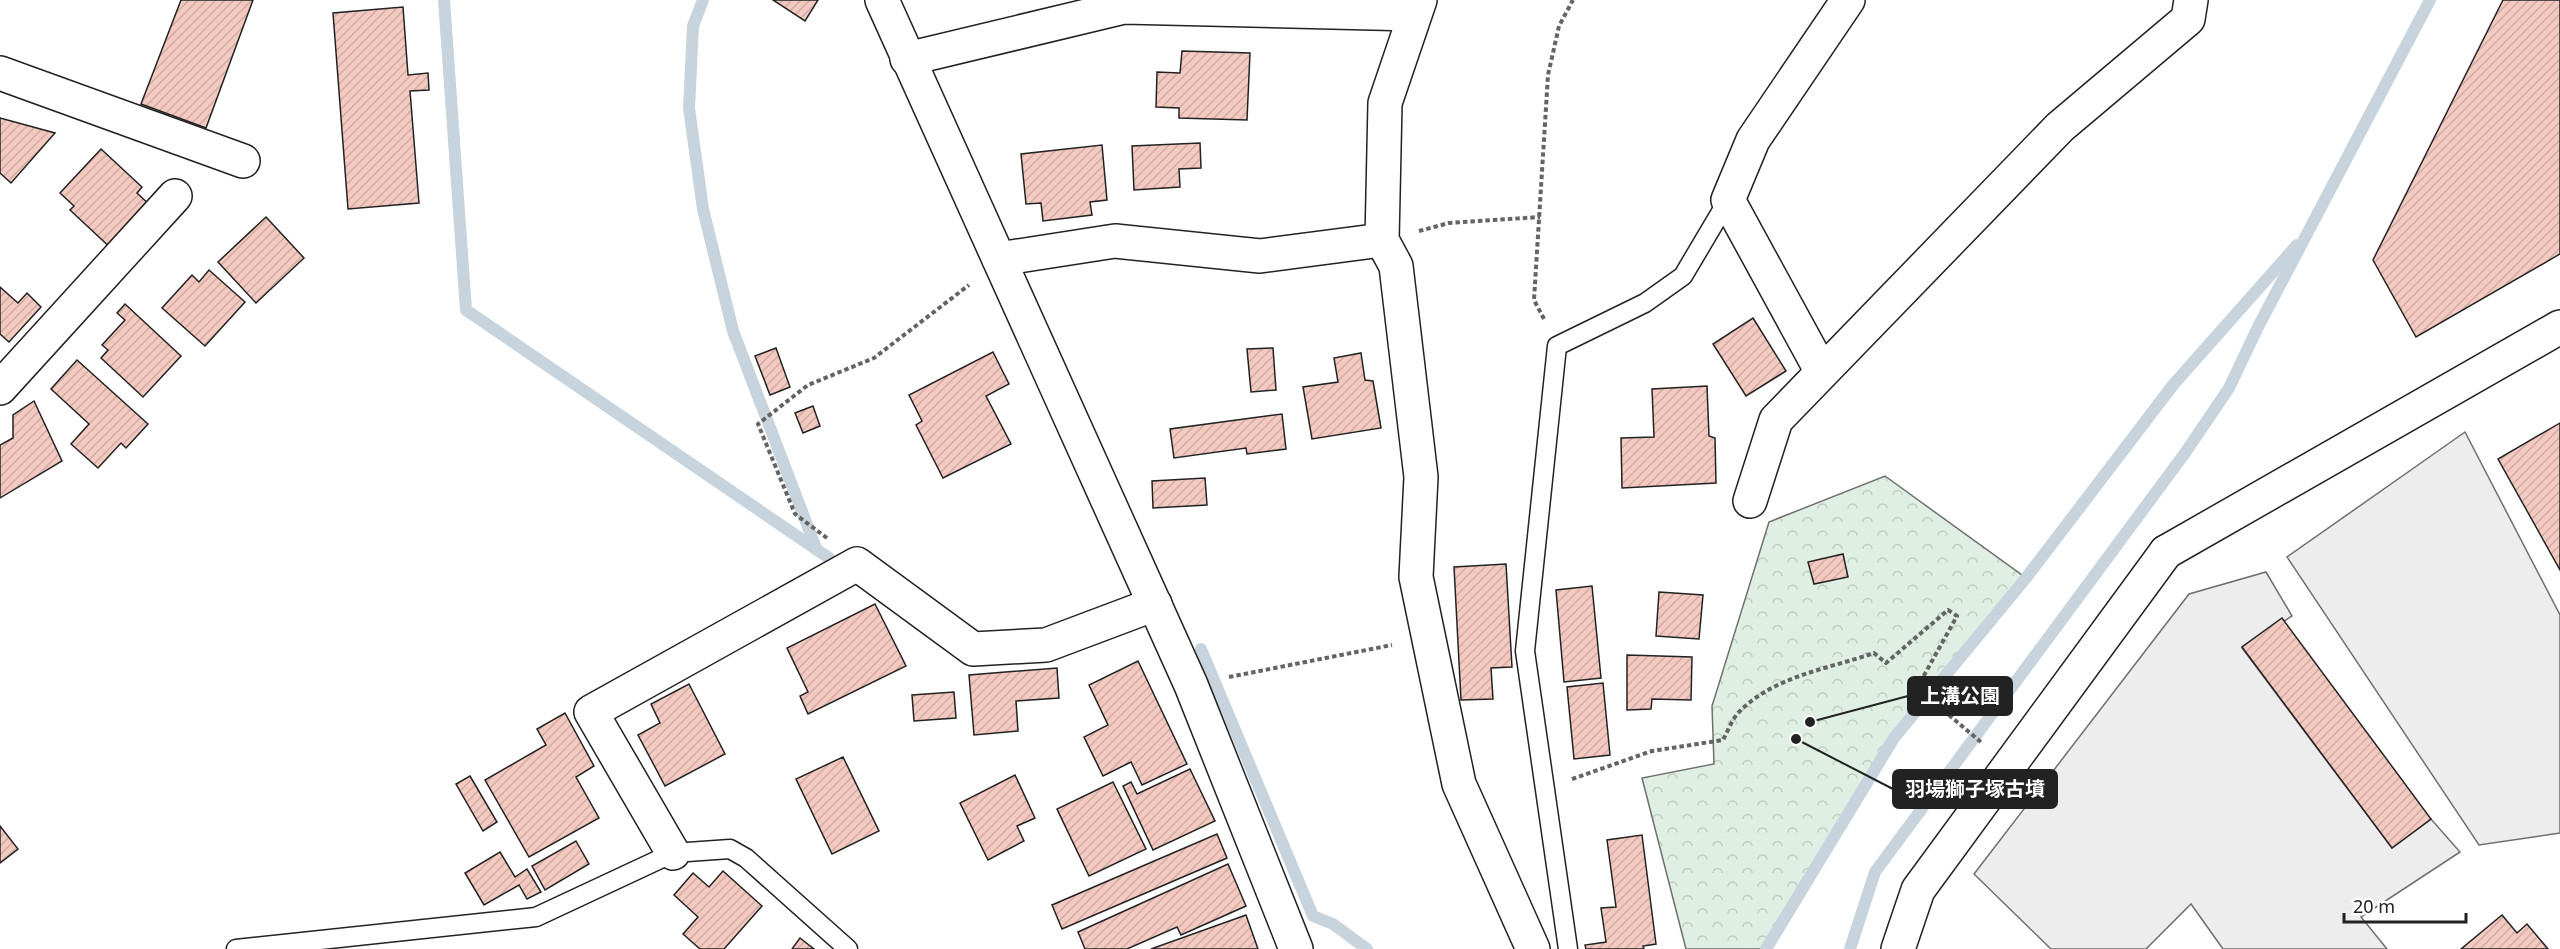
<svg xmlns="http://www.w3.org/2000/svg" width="2560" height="949" font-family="'Noto Sans','Noto Sans JP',sans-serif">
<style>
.park{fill:url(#park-crowns);stroke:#6f6f6f;stroke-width:1.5}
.parking{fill:#ededed;stroke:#6f6f6f;stroke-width:1.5}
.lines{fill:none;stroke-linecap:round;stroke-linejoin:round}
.stream{stroke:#c7d3dd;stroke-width:12}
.building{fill:url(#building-hatch);stroke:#222;stroke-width:1.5}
.lane-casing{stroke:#222;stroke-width:21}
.street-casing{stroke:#222;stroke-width:36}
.secondary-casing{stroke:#222;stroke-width:36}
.path{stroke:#646464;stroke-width:4;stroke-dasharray:4.5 3;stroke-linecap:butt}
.lane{stroke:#fff;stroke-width:18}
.street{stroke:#fff;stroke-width:33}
.secondary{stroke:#fff;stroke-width:33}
.leader{fill:none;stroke:#222;stroke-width:2}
.callout-dot{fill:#222;stroke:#fff;stroke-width:2}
.callout{fill:#222;stroke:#222;stroke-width:2}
.callout-label{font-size:20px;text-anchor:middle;font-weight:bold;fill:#fff}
</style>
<defs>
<pattern id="park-crowns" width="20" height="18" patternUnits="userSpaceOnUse" patternTransform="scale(1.5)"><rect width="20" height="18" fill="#e0efe3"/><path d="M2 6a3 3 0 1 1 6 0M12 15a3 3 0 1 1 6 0" fill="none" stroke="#c0cdc2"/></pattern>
<pattern id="building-hatch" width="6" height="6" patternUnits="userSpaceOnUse" patternTransform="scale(1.5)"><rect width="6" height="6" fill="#f3c9c0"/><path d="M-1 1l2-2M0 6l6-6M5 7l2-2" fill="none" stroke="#d0aca5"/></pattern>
</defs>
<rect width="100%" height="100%" fill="#fff"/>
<polygon class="park" points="1885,476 2026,578 1894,738 1766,949 1686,949 1642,778 1714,764 1712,706 1769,522"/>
<g class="parking">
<polygon points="2465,432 2560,615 2560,833 2479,845 2287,557"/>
<polygon points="2266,572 2292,616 2242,648 2392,848 2431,819 2460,852 2361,917 2387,949 2223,949 2191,904 2146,949 2051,949 1974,874 2189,594"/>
</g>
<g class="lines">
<g class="stream">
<polyline points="444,0 466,310 829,558"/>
<polyline points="703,0 693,26 689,108 703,209 733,331 816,548"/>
<polyline points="1201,649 1313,916 1333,924 1367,949"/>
<polyline points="1766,949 1894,738 2026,578 2173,385 2297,245"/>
<polyline points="1850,949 1875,872 2185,453 2229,388 2258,327 2430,0"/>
</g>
</g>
<g class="building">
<polygon points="181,0 253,0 206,128 141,104"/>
<polygon points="773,0 818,0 805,21"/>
<polygon points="2503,0 2560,0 2560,254 2416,337 2373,260"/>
<polygon points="403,7 408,75 428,73 429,90 410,91 419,203 348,209 333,13"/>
<polygon points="1182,51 1250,53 1247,120 1179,118 1179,108 1156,107 1157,72 1180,73"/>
<polygon points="0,118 55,133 11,183 0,173"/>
<polygon points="1200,143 1201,168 1179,169 1180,187 1134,190 1132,146"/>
<polygon points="1102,145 1107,200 1090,202 1092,215 1043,221 1041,203 1026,204 1021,154"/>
<polygon points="101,149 142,187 137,193 154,209 115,252 70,210 74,206 60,193"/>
<polygon points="266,217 304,258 256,303 218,262"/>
<polygon points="209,270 245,302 205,346 162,308 192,275 199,282"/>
<polygon points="0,287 18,303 27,293 41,307 9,342 0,334"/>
<polygon points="125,304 181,356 143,397 101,358 108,350 102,345 125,320 117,313"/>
<polygon points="1753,318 1786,371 1746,396 1713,344"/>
<polygon points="776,348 790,387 770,395 755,356"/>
<polygon points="1273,348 1276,390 1251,392 1247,349"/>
<polygon points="993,352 1009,384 986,396 1011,444 943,478 916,425 922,421 909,395"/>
<polygon points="1361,353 1365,380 1373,381 1381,428 1312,439 1303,387 1338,382 1334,358"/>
<polygon points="77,360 148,424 126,448 121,443 98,468 71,444 89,424 51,389"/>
<polygon points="1707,386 1709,436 1715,438 1716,483 1622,488 1621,438 1654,437 1652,389"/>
<polygon points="34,401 62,461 0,498 0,445 13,438 13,415"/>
<polygon points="813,406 820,426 803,433 795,413"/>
<polygon points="1282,414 1286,449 1247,454 1246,448 1174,458 1170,429"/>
<polygon points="2560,423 2560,570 2498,459"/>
<polygon points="1205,478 1207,505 1153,508 1152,481"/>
<polygon points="1843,554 1848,577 1814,584 1808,562"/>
<polygon points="1506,564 1512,667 1491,668 1493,699 1461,700 1454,567"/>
<polygon points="1592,586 1601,678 1564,682 1556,590"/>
<polygon points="1659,592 1703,595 1699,639 1656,636"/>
<polygon points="875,604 906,666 808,714 800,696 808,692 787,648"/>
<polygon points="2282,618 2431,819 2392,848 2242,647"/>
<polygon points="1627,655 1692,657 1691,700 1652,699 1651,709 1627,710"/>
<polygon points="1138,661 1187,764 1142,785 1131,762 1103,776 1084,737 1108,725 1089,685"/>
<polygon points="1057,668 1059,698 1016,701 1018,731 974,735 969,675"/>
<polygon points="1603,683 1610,755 1574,759 1567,687"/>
<polygon points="689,684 725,754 665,786 638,735 660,723 651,704"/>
<polygon points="954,692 956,718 914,721 912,695"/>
<polygon points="565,713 594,766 576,777 599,818 529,857 485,780 546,745 537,729"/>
<polygon points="843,757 879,831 832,854 796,779"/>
<polygon points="1190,769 1215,821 1153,850 1123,786 1131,782 1137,794"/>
<polygon points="1015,775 1035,818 1017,826 1024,841 988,860 960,803"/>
<polygon points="470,776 497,822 483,831 456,784"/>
<polygon points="1113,782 1146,849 1089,876 1057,809"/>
<polygon points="0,826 18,849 0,863"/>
<polygon points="1217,834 1227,858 1062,929 1052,905"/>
<polygon points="1642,835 1656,944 1643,946 1644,949 1586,949 1585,945 1606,942 1601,908 1616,907 1607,840"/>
<polygon points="576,841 589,864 545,890 532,866"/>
<polygon points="500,852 515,877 527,869 541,892 527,899 519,885 484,905 465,873"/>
<polygon points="1228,864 1246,906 1181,935 1177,927 1127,949 1085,949 1078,932"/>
<polygon points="723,871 762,906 724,949 700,949 683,934 698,917 674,895 693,873 709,887"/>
<polygon points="1246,915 1258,949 1151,949"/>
<polygon points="2502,915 2517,933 2527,924 2548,949 2461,949"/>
<polygon points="800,938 814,949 792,949"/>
</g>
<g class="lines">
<g class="lane-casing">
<g id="lane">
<polyline points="236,949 536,917 673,853 730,849 746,858 848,949"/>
<polyline points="1568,949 1525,651 1557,346 1645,303 1683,276 1728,200"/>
</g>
</g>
<g class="street-casing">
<g id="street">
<polyline points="1420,0 1385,103 1382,240 1396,266 1421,477 1416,577 1459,784 1533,949"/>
<polyline points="907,59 1124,7 1414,14"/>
<polyline points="0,73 243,161"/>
<polyline points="999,259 1115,241 1260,256 1382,240"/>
<polyline points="1822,372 1728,200 1753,140 1848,0"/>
<polyline points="0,388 175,196"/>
<polyline points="1750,501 1776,420 2060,127 2188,19 2191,0"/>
<polyline points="673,853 591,712 857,564 973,649 1046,645 1155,604"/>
<polyline points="1898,949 1918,890 2166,552"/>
</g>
</g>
<g class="secondary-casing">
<g id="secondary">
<polyline points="882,0 1191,685 1296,949"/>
<polyline points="2166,552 2560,327"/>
</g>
</g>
<g class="path">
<polyline points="1419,231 1449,223 1540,217"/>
<polyline points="1544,319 1534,300 1548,75 1559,26 1573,0"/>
<polyline points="827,538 795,514 758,424 808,385 874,358 969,285"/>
<polyline points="1229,677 1392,645"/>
<path d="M 1572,779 L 1652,751 L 1723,740 C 1728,731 1732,719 1739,712 C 1774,676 1828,669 1874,653 L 1886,663 L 1948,610 L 1957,616 L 1917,688 L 1982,743"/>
</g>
<use href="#lane" class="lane"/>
<use href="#street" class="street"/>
<use href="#secondary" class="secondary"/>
</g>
<path class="leader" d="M1810 722L1908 696M1796 739L1893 789"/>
<g class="callout-dot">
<circle cx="1810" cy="722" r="6"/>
<circle cx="1796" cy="739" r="6"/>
</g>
<g class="callout">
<rect x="1908" y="677" width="104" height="38" rx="6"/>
<rect x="1893" y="770" width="164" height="38" rx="6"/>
</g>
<g class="callout-label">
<text x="1960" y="703">上溝公園</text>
<text x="1975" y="796">羽場獅子塚古墳</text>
</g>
<path d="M2344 913v9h122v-9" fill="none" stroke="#222222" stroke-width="3"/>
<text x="2353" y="913" font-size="18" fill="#222222" stroke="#ffffff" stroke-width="4.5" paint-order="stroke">20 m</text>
</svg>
